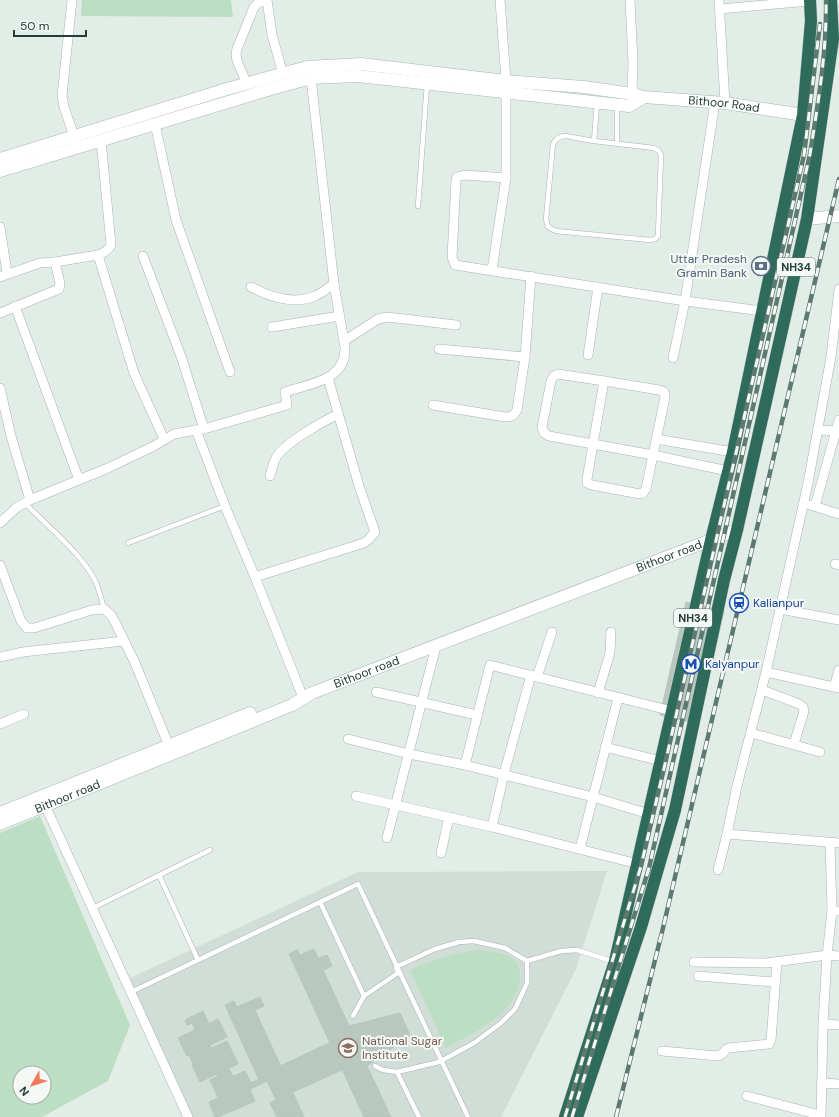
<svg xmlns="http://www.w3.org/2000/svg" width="839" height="1117" font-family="'DM Sans',sans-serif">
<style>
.built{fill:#d1ddd7}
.green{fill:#bcdec3;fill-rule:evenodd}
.building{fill:#b8c8c1;stroke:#b5c7be}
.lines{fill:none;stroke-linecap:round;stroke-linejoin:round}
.lane-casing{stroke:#a5b5af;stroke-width:5.5}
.street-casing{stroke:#a5b5af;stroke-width:10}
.secondary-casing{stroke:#a1b9af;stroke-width:13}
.highway-casing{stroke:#c1c9c6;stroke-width:13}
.lane{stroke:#fff;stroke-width:4.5}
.street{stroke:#fff;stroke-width:9}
.secondary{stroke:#fff;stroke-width:12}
.highway{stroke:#2e6b5b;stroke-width:12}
.rail-casing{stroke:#5d7a71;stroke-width:4.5}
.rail{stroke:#f4f9f6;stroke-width:3;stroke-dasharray:9;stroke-linecap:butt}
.labels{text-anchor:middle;stroke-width:4;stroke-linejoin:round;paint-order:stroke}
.shield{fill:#f4f9f6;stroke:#61766f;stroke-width:1}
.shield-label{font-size:11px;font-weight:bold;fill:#223e35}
.street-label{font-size:12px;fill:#223e35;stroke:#f4f9f6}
.service-label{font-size:12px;fill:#4e5e75;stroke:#f4f9f6;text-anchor:end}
.transit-label{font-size:12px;fill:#164399;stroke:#f4f9f6;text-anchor:start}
.education-label{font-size:12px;fill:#785e54;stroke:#f4f9f6;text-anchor:start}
</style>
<rect width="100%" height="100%" fill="#e3ede8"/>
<polygon class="built" points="607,871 576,969 501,1117 192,1117 128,979 358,872"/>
<g class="green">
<polygon points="82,0 231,0 233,17 81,16"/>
<path d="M 40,816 L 130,1025 L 108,1081 L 42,1117 L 0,1117 L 0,833 ZM 20,1073 L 44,1073 L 44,1097 L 20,1097 Z"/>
<path d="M 479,950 C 497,952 520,952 520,976 C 519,1013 475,1032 446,1048 L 410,970 C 434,960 454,952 479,950 Z"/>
</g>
<g class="building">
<polygon points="686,602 724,611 698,724 660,715"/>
<polygon points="314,949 318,958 327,955 332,966 323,970 349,1026 400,1013 410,1035 367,1066 391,1117 364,1117 289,954 297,950 300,955"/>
<polygon points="260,997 264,1006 255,1010 304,1117 277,1117 270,1103 276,1100 267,1081 261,1084 225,1005 234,1001 237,1007"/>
<polygon points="203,1011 209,1024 218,1019 227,1037 187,1056 178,1038 195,1030 192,1023 187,1025 185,1020"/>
<polygon points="227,1041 238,1064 200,1082 192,1065 193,1064 189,1055 210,1045 212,1048"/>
<polygon points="329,1043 342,1070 293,1092 280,1066"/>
<polygon points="229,1069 233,1076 213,1086 210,1080 218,1076 217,1074"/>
<polygon points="245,1071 251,1083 259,1079 261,1084 250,1089 255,1101 218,1117 215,1117 209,1102 218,1098 213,1086"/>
</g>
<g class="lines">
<g class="lane-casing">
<g id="lane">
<path d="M 566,136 L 594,141 L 654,148 L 659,151 L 661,155 L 658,236 L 655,239 L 650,240 L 556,231 L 548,227 L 546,219 L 553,144 C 556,138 560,136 566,136 Z"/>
<polyline points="594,141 597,103"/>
<polyline points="617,143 617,106"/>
<polyline points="418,206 427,84"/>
<path d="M 25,503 C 46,525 86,557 97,585 C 100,593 102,601 104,609"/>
<polyline points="128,543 225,506"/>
<polyline points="159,875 198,960"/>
<polyline points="320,902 364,996"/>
<polyline points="93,908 210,850"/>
<polyline points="527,961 561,951 577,950 627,966"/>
<polyline points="131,992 358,884 468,1117"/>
<polyline points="353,1016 364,996 398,973 396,967 435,949 459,942 474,941 505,948 527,961 527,983 515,1009 501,1023 474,1043 439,1062 397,1072 383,1070 375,1066"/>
<polyline points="397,1072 419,1117"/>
</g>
</g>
<g class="street-casing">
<g id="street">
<polyline points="72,0 62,96 64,107 76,142"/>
<polyline points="267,0 272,35 283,74"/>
<polyline points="630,0 633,62 632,94"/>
<polyline points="719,0 725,103"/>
<polyline points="720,9 810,1"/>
<polyline points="247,84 237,61 236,54 237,49 254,7 257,4 264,0"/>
<polyline points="155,124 176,220 230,372"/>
<polyline points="506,178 465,175 457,177 456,180 452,257 455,265 685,301 762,311"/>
<polyline points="0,227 7,273"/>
<path d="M 98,255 C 104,253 108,251 111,245 L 101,140"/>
<polyline points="143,256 182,359 204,429"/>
<polyline points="492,270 506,178 506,81 500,0"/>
<polyline points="0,277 40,263 55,262 98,255 134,373 164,439"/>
<path d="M 251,287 C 270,297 294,305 315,296 C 322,293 328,288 334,284"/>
<polyline points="839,289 831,357 808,483 766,672 737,786 727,834 839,843"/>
<polyline points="15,306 79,480"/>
<polyline points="0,313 59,289 60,283 55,262"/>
<polyline points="272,327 340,316"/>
<polyline points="344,341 378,319 387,317 456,325"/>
<polyline points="439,349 525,357"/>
<polyline points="588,355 598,287"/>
<polyline points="673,358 685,301 715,102"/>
<polygon points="604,381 659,390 664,392 665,397 646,489 643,493 640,494 592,485 587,483 587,479"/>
<polyline points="604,381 558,374 554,376 551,381 542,427 544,433 549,436 653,455 728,471"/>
<polyline points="0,388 11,436 30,500"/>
<path d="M 433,405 L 505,417 C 511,417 514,416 517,410 L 525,357 L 531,276"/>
<polyline points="818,430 839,431"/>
<polyline points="656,439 733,452"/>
<path d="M 270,476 C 272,470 273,462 277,456 C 288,441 322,422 338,414"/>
<polyline points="810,505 839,514"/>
<polyline points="815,506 839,420"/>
<polyline points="0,523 16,508 30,500 108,468 154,446 174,434 196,430"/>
<polyline points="835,564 839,565"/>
<polyline points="0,565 21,621 27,628 34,628 92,610 104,609 111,615 115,622 135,663 169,746"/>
<path d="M 255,577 L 227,511 L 196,430 L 204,429 L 287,405 L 285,392 C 310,384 347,380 345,347 L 334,284 L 311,78"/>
<polyline points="780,609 839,620"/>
<polyline points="0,657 23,652 124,641"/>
<polyline points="766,672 839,688"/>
<polyline points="537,677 552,632"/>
<polyline points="834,687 839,670"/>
<polyline points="762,690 799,704 803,707 804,711 794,744"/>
<polyline points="376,692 477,715"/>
<polyline points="598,693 610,653 611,632"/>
<polyline points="302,695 255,577 364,543 369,539 375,532 359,486 328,378"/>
<polyline points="0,724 24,714"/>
<polyline points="751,733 820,752"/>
<polyline points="348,739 409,754 465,765"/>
<polyline points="605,747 661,761"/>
<polyline points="356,796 492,827 638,864"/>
<polyline points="45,805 188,1117"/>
<polyline points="649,814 593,797 465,765 490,665 672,711"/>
<polyline points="492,827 504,774 531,675"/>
<polyline points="387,838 436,646"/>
<polyline points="830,843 832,911 839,911"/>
<polyline points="580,849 618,698"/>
<polyline points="441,853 449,817"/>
<polyline points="718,870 727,834"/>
<polyline points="694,962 767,963 827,955 839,956"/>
<polyline points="698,976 775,982"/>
<polyline points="823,1024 839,1025"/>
<path d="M 662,1051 L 718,1056 C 724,1055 724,1049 729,1048 L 769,1044 L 771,1040 L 777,962"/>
<polyline points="821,1083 839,1084"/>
<polyline points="747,1096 820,1115"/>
<polyline points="821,1117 823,1024 827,955 832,911"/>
</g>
</g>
<g class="secondary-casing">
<g id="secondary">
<path id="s1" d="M 0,159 L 227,89 L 307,67 L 361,64 L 506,81 L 584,87 L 632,94 L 644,97 L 725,103 L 803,115"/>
<polyline points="0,171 264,91 311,78 358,76 629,106 644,97"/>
<polyline points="807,219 839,216"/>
<polyline points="0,813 250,713"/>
<path id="s2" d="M 0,824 L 292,705 L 312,693 L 737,530"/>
</g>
</g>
<g class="highway-casing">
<g id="highway">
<polyline points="565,1117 615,961 711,540 733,452 803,115 811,21 810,0"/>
<polyline points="577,1117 641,927 675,810 724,580 737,530 807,219 833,39 831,0"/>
</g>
</g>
<use href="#lane" class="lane"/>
<use href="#street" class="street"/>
<use href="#secondary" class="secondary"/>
<use href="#highway" class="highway"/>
<g class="rail-casing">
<g id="rail">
<polyline points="565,1117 641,866 665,764 804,155 820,24"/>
<path d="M 572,1117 L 649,868 L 810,154 C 818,103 827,52 826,0"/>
<polyline points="616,1117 663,928 839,179"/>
</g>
</g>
<use href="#rail" class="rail"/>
</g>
<defs>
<g id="bank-ring" transform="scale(1)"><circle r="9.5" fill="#f4f9f6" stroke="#5c6f8a" stroke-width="1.5"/><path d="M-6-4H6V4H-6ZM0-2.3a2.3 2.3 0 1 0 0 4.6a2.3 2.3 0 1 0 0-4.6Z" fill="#5c6f8a"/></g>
<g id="station-ring" transform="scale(1)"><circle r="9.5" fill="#f4f9f6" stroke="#1a4fb4" stroke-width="1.5"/><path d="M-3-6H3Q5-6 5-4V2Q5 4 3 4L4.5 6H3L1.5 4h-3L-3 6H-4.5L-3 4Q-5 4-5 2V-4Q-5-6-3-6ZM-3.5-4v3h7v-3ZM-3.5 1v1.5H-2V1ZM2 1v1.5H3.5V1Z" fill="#1a4fb4"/></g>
<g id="metro-ring" transform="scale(1)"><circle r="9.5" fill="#f4f9f6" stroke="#1a4fb4" stroke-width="1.5"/><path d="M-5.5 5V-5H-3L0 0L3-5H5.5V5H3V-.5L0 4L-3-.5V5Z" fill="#1a4fb4"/></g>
<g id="university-ring" transform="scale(1)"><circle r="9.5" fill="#f4f9f6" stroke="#8d6e63" stroke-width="1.5"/><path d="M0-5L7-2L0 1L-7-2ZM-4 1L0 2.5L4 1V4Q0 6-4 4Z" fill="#8d6e63"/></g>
</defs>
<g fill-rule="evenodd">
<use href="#bank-ring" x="761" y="266"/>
<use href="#station-ring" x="739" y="603"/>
<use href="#metro-ring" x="691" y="664"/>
<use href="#university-ring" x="348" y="1048"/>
</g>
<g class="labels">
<g class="shield">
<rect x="777" y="258" width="38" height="18" rx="3"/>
<rect x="674" y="609" width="38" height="18" rx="3"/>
</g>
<g class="shield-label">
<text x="796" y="271">NH34</text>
<text x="693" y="622">NH34</text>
</g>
<g class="street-label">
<text dy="4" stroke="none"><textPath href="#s1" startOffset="740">Bithoor Road</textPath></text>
<text dy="4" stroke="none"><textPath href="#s2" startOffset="721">Bithoor road</textPath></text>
<text dy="4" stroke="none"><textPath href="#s2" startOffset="397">Bithoor road</textPath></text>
<text dy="4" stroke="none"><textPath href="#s2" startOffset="73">Bithoor road</textPath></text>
</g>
<g class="service-label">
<text x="747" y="263">Uttar Pradesh<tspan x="747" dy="14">Gramin Bank</tspan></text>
</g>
<g class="transit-label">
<text x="753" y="607">Kalianpur</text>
<text x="705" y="668">Kalyanpur</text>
</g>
<g class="education-label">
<text x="362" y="1045">National Sugar<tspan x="362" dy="14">Institute</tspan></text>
</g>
</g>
<g transform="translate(32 1085) rotate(231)"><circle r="19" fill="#f4f9f6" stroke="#a0aea9"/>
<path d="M0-3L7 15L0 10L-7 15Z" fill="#f3795b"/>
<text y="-6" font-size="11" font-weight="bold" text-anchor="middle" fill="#223e35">N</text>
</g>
<path d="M14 30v6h72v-6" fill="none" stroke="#223e35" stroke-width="2"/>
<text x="20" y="30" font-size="12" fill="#223e35" stroke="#f4f9f6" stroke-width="3" paint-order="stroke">50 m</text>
</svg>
